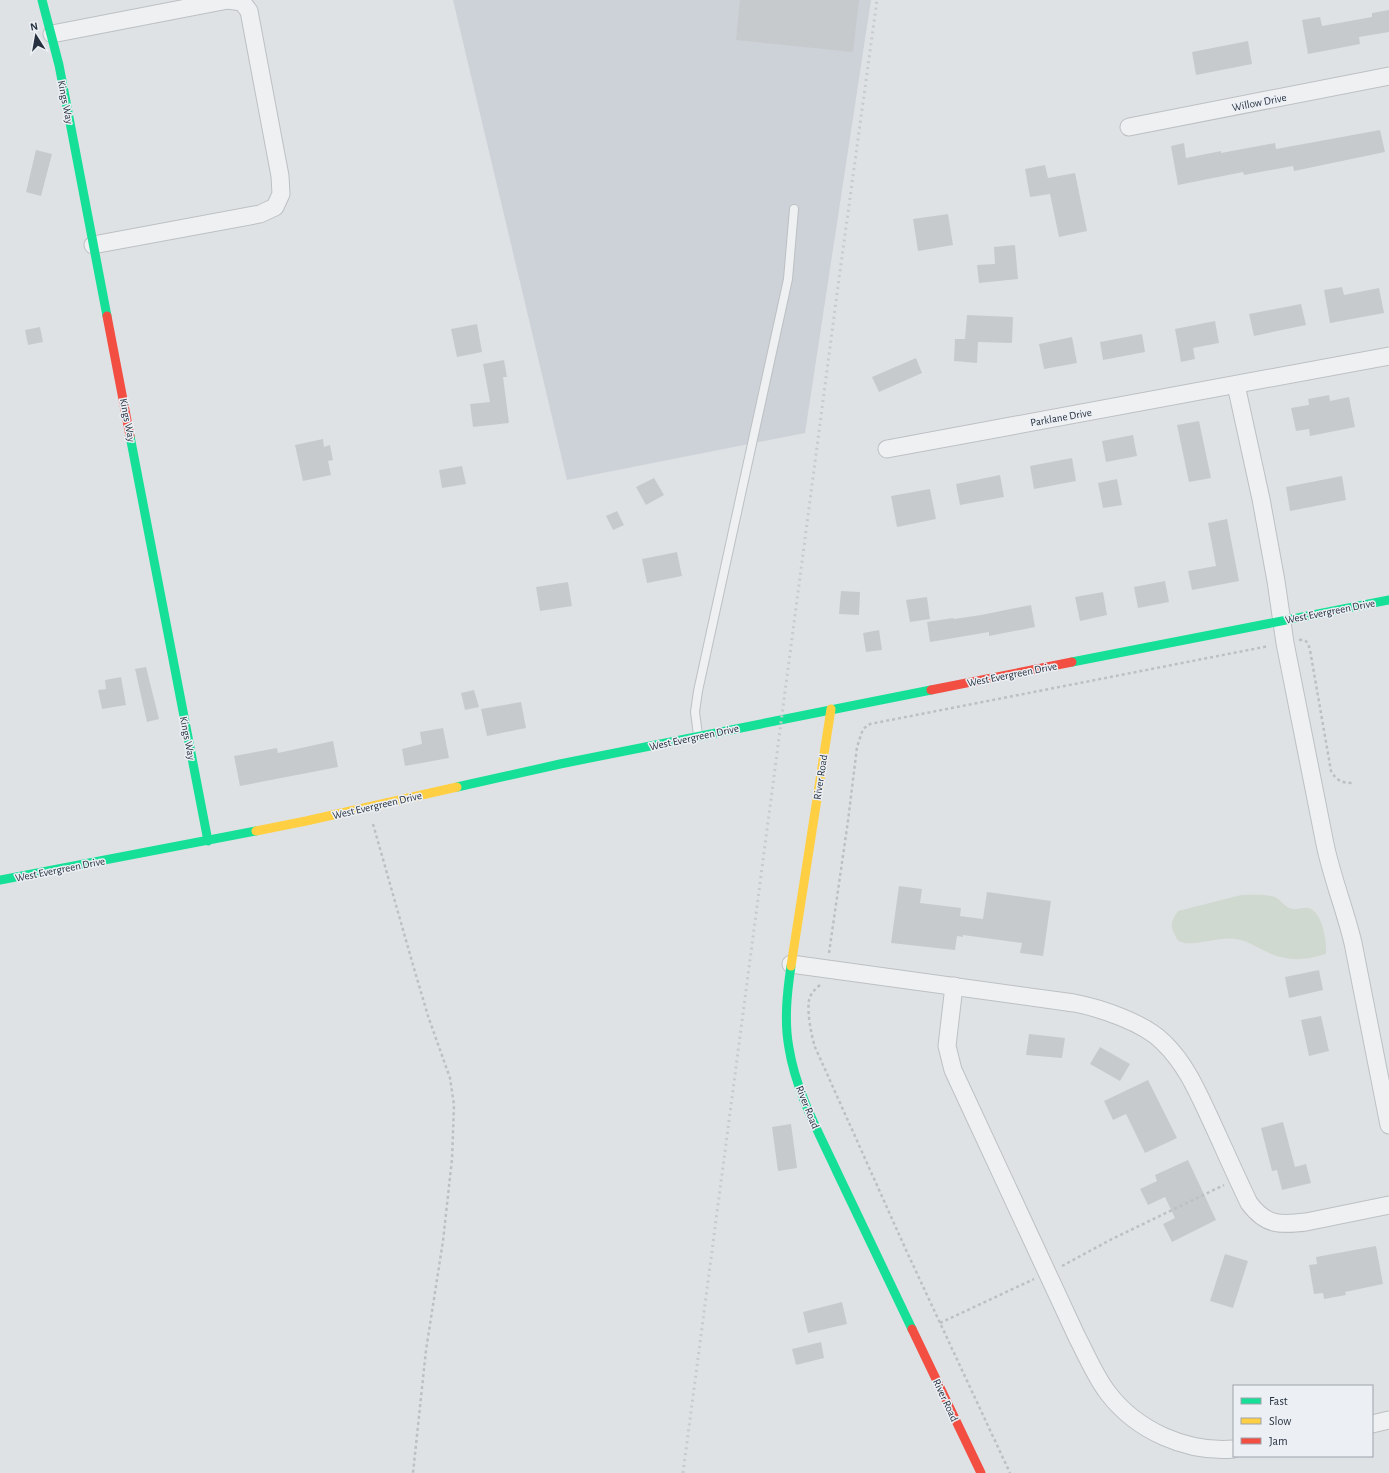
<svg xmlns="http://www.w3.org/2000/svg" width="1389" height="1473" font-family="'Alegreya Sans',sans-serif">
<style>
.built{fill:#cdd2d8}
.green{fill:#d0d9d0}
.building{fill:#c7cacd}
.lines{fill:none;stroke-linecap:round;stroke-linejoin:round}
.lane-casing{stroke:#bdc0c3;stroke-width:10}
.street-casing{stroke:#bdc0c3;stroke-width:19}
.path{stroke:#bdc0c3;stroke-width:2.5;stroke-dasharray:3 3;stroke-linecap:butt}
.lane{stroke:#eef0f2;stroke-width:8}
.street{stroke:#eef0f2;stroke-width:17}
.fast{stroke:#16e098;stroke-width:9}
.slow{stroke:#ffcf43;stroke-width:9}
.jam{stroke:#f24e42;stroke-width:9}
.rail{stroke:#c8cacd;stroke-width:3;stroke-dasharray:2 4;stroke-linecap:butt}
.labels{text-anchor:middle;stroke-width:3;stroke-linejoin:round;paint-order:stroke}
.street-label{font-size:11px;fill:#26303e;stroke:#ecf0f5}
</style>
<rect width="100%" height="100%" fill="#dfe2e5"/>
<polygon class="built" points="453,0 871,0 805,433 567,480"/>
<path class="green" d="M 1241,895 C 1250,895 1266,894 1275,897 C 1281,900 1285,908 1293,909 C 1299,910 1305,906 1311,909 C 1323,915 1327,943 1326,954 C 1307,960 1288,962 1269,953 C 1258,948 1248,941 1236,939 C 1222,936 1191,947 1181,942 C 1177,941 1176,937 1174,933 C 1169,925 1173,918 1178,911 Z"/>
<g class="building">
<polygon points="740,0 859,0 853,52 736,40"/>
<polygon points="1389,10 1389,32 1359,37 1360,44 1308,54 1302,20 1320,17 1322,26 1372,17 1372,13"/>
<polygon points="1248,41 1252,64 1196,75 1192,52"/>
<polygon points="1380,130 1385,152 1294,171 1293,166 1244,175 1243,172 1178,185 1171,146 1184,143 1186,158 1221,151 1221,153 1275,143 1276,149"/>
<polygon points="36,150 52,154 41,196 26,192"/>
<polygon points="1045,165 1048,178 1075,173 1087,231 1059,237 1050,194 1030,197 1025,169"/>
<polygon points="948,214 953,245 918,251 913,219"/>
<polygon points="1015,245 1018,279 979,283 977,265 995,264 994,247"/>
<polygon points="1342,287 1344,295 1379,288 1384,313 1330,323 1324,290"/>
<polygon points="1301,304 1306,325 1254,336 1249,314"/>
<polygon points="967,315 1013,317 1012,343 978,342 977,363 954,361 955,339 965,339"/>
<polygon points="1215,321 1219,343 1193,348 1195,359 1181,362 1175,329"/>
<polygon points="477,324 482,352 457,357 451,329"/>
<polygon points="40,327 43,342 28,345 25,330"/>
<polygon points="1142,334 1145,352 1103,360 1100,342"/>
<polygon points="1072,337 1077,363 1044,369 1039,344"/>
<polygon points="916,358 922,373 879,392 872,377"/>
<polygon points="504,360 507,377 503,377 509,423 473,427 470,404 490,402 483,364"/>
<polygon points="1329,395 1330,401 1349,397 1355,427 1310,436 1309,429 1296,431 1291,408 1309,405 1308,399"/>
<polygon points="1199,421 1211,478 1189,482 1177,425"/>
<polygon points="1133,435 1137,456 1106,462 1102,441"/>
<polygon points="323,439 324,447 330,445 333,460 328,461 331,475 303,481 295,445"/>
<polygon points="1072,458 1076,481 1034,489 1030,466"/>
<polygon points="462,466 466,484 442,488 439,470"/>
<polygon points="1000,475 1004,497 960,505 956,484"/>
<polygon points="1342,476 1346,500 1290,511 1286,487"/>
<polygon points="654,478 664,495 646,505 636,487"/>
<polygon points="1117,479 1122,505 1103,508 1098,483"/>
<polygon points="930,489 936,519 897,527 891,496"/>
<polygon points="617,511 624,525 613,530 606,516"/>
<polygon points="1227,519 1239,581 1192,590 1188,571 1216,566 1208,523"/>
<polygon points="677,552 682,576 647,583 642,559"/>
<polygon points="1165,581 1169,602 1138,608 1134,587"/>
<polygon points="568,582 572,606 540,611 536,587"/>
<polygon points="841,591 860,592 859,615 839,614"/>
<polygon points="1103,592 1107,615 1080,621 1075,597"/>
<polygon points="927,597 930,619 910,622 906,600"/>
<polygon points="1031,605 1035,627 989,636 989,632 930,642 927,622 953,618 954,619 981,615"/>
<polygon points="879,630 882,650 866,652 863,633"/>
<polygon points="146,667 159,719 147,722 135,669"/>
<polygon points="121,677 126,705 102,709 98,690 106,689 105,680"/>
<polygon points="474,690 479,707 465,710 461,693"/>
<polygon points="521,702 526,728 487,736 481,709"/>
<polygon points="443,728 449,758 405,766 402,749 422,744 420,732"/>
<polygon points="333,741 338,767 240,786 234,756 277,748 278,753"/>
<polygon points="899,886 922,889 920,903 961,908 960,916 983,919 987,892 1051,901 1043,956 1020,953 1022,943 963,935 963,937 957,936 955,950 891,943"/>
<polygon points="1319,970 1323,990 1289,998 1285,977"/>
<polygon points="1321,1016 1329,1051 1309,1056 1301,1020"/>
<polygon points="1029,1034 1065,1038 1062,1058 1026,1055"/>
<polygon points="1100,1047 1130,1064 1120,1081 1090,1064"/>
<polygon points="1148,1080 1177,1138 1145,1153 1126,1114 1113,1120 1104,1101"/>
<polygon points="1283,1122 1295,1167 1306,1164 1311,1183 1282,1190 1277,1170 1272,1171 1261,1128"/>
<polygon points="791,1124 797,1168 778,1171 772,1127"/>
<polygon points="1188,1160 1216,1220 1172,1242 1163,1224 1175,1218 1165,1197 1148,1205 1140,1189 1157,1181 1155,1175"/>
<polygon points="1376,1246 1383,1284 1345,1292 1346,1295 1324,1299 1323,1293 1314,1294 1309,1265 1317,1264 1316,1257"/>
<polygon points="1225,1254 1248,1261 1233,1308 1210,1301"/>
<polygon points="842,1302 847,1324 808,1333 803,1312"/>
<polygon points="821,1342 824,1358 796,1365 792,1349"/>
</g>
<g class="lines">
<g class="lane-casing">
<polyline id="lane" points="698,735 695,712 698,691 788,279 794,209"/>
</g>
<g class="street-casing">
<g id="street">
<polyline points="52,34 228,0"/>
<polyline points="1129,127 1389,76"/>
<polyline points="93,245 260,214 275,207 281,194 280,176 249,11 242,2 228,0"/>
<path d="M 1236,385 L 1261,499 L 1276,581 L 1285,643 L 1325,844 C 1332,878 1345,909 1353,943 L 1389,1125"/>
<polyline points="887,449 1389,356"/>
<path d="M 791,964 L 1074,1003 C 1101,1008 1144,1023 1163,1042 C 1184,1062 1196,1088 1208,1114 C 1222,1144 1235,1174 1249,1203 C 1266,1226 1280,1225 1306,1222 L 1389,1205"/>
<path d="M 954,986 L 947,1046 L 953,1070 L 1077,1337 C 1087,1356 1095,1376 1108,1393 C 1137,1431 1187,1453 1234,1449"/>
<polyline points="1372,1424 1389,1420"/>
</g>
</g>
<g class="path">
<path d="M 1299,640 C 1307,639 1308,643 1310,650 L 1331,771 C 1336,780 1342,783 1352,783"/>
<polyline points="373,824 413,965 428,1016 450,1078 454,1105 452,1159 443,1241 426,1350 413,1473"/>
<polyline points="829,953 848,821 857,747 863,729 870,724 1269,646"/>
<path d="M 820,985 C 815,989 811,993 809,1000 C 807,1013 811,1034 815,1047 L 906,1250 L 1010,1473"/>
<polyline points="1062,1266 1112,1239 1224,1185"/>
<polyline points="940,1323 1034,1279"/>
</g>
<use href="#lane" class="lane"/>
<use href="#street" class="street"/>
<g class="fast">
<polyline points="42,0 59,65 107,316"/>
<polyline points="130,436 208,841"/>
<polyline points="1072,662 1389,600"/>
<polyline points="457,787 560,764 931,690"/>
<polyline points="0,880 256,831"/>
<path d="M 791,966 C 787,993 784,1021 789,1048 C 796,1092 819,1133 837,1172 C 862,1224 887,1277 912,1329"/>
</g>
<g class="slow">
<polyline points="256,831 306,821 457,787"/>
<polyline points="791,966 831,709"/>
</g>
<g class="jam">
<polyline points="107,316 130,436"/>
<polyline points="931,690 1072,662"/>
<polyline points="912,1329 981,1473"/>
</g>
<polyline class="rail" points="683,1473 838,286 877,0"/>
</g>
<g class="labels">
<g class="street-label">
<text transform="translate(66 102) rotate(79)" y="4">Kings Way</text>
<text transform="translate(1259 102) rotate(-11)" y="4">Willow Drive</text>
<text transform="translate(1061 417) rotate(-10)" y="4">Parklane Drive</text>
<text transform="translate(128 420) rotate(79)" y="4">Kings Way</text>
<text transform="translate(1330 611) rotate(-11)" y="4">West Evergreen Drive</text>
<text transform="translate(1012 674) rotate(-11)" y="4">West Evergreen Drive</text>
<text transform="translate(694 737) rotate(-12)" y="4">West Evergreen Drive</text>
<text transform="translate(188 738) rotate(79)" y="4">Kings Way</text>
<text transform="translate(820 777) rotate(-81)" y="4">River Road</text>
<text transform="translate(377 805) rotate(-13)" y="4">West Evergreen Drive</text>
<text transform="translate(60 869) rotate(-11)" y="4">West Evergreen Drive</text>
<text transform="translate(808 1107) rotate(68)" y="4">River Road</text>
<text transform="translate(946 1400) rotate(65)" y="4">River Road</text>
</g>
</g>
<rect x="1233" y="1385" width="140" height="72" fill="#ecf0f5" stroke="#9da3ac"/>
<rect x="1241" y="1398" width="20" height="6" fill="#16e098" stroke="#9da3ac"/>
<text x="1269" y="1405" font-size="12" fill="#26303e">Fast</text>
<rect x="1241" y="1418" width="20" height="6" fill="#ffcf43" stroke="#9da3ac"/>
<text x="1269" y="1425" font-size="12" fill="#26303e">Slow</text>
<rect x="1241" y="1438" width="20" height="6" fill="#f24e42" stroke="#9da3ac"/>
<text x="1269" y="1445" font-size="12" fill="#26303e">Jam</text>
<g transform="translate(36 36) rotate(349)" stroke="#ecf0f5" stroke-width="3" paint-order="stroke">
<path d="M0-3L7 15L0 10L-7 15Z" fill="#26303e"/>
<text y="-6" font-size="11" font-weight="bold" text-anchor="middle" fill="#26303e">N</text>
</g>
</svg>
